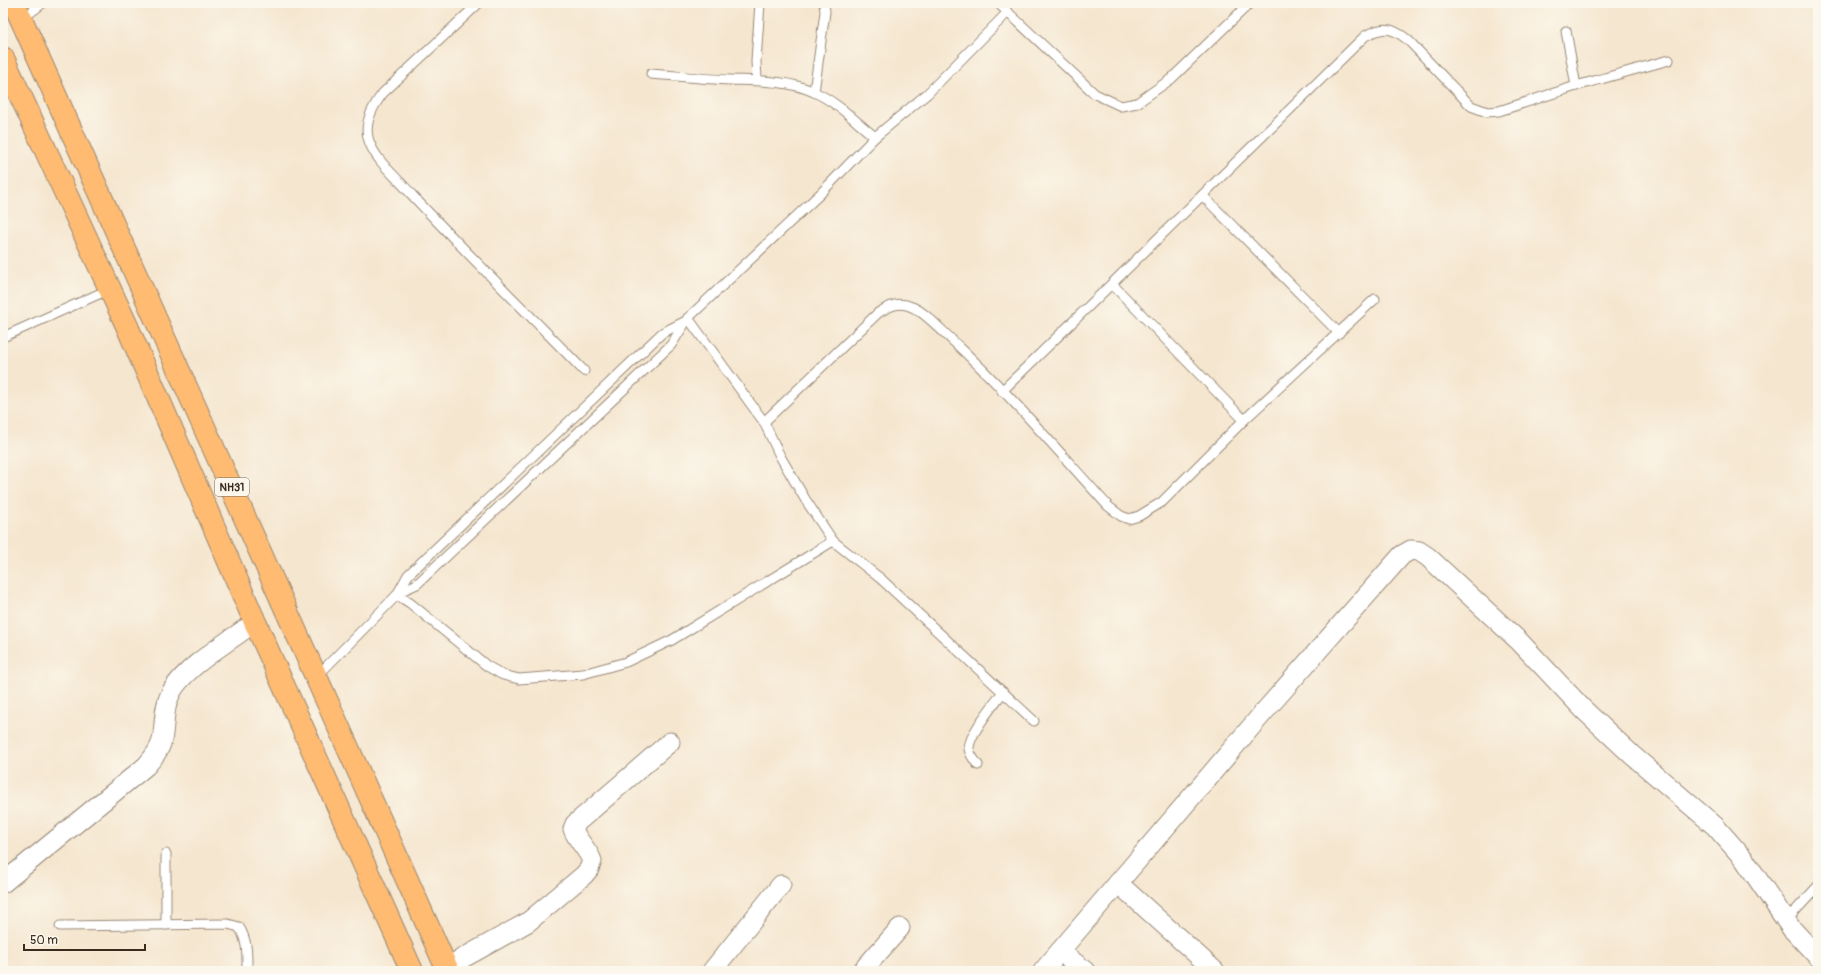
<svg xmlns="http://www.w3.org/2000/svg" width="1821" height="974" font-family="Pangolin,sans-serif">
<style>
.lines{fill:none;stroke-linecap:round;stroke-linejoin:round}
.lane-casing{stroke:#988876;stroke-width:11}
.street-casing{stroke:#988876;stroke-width:21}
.highway-casing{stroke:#988876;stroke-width:24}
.lane{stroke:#fff;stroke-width:9}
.street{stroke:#fff;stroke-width:19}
.highway{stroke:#febb71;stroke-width:22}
.labels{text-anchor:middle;stroke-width:3;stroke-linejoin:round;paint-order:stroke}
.shield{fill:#fbf7ec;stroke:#75685c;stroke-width:1}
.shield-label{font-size:11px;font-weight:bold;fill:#3b2a1e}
</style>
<rect width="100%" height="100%" fill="#fbf7ec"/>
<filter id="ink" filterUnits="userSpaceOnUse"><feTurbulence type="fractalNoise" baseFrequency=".025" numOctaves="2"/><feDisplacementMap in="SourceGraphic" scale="8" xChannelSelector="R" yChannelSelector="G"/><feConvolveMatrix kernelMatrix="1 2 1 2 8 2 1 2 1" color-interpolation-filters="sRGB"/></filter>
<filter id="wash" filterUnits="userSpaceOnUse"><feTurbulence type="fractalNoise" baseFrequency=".012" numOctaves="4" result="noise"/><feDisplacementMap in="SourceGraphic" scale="16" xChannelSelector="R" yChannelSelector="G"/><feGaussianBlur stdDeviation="0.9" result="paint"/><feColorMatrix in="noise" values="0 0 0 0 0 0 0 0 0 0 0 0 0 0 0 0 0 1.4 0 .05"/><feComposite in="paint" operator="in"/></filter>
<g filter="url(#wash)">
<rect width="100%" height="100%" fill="#f5e6cf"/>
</g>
<g filter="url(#ink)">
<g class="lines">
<g class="lane-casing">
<g id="lane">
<path d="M 479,3 L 383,93 C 373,106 363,124 369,141 C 376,162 398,178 412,195 C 468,255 527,312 584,371"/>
<polyline points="998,3 1095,94 1121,106 1137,103 1171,79 1250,3"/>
<polyline points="22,19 43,3"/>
<polyline points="1566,31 1576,86"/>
<path d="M 651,74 C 678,76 704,79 730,80 C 758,81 788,80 814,92 C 837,102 856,122 875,137"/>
<polyline points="757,80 756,61 760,3"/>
<polyline points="814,92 825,12 824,3"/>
<polyline points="1203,196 1339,333"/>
<polyline points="1112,284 1244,420"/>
<polyline points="688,318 764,422 780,456 805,499 833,541 881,579 1034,721"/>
<polyline points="3,337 110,289"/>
<path d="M 1002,391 L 1365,36 C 1383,26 1392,27 1408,40 L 1471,106 L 1487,112 L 1499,111 L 1576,86 L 1669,60"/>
<path d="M 764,422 L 878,313 C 889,306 899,301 912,307 C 925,312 941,330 952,340 C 1007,391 1057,450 1108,506 L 1121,516 L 1129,519 L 1139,516 L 1162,502 L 1244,420 L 1375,299"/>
<polyline points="399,592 417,584 671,345 688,318 820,194 875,137 927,94 1007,13"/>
<polyline points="397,595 410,603 487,666 503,675 519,679 583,674 626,662 672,640 833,541"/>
<polyline points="317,676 397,595 408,575 662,333 684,322"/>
<path d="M 978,765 C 974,760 970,755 969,749 C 968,735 995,703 1003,692"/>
<polyline points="166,854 166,925"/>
<polyline points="1786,921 1818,886"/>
<path d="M 60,926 L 228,924 L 239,927 C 248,941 247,955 247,971"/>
</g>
</g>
<g class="street-casing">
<g id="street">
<path d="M 3,883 L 146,766 C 152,759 160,750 162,740 C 165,726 163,709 170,695 C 181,669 231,640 255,622"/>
<polyline points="1118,883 1215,971"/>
<polyline points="1060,951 1085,971"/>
<path d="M 447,967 L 528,922 L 584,875 L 589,869 L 592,861 C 588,849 577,841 573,829 L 575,824 L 670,742"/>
<polyline points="712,971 781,885"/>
<polyline points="862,971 900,928"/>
<polyline points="1043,971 1263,713 1402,555 1411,550 1419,551 1428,557 1519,641 1584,710 1632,755 1715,826 1744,859 1791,928 1818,957"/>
</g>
</g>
<g class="highway-casing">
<g id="highway">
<polyline points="14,3 448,971"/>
<polyline points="3,58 127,326 255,622 412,971"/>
</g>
</g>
<use href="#lane" class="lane"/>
<use href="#street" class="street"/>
<use href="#highway" class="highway"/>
</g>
</g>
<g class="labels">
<rect class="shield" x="215" y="478" width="34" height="18" rx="3"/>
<g class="shield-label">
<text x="232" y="491">NH31</text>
</g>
</g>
<rect width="1821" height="974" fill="none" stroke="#fbf7ec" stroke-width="16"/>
<path d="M24 944v6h121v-6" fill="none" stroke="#3b2a1e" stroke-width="2"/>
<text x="30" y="944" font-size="12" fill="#3b2a1e" stroke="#fbf7ec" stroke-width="3" paint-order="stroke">50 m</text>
</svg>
